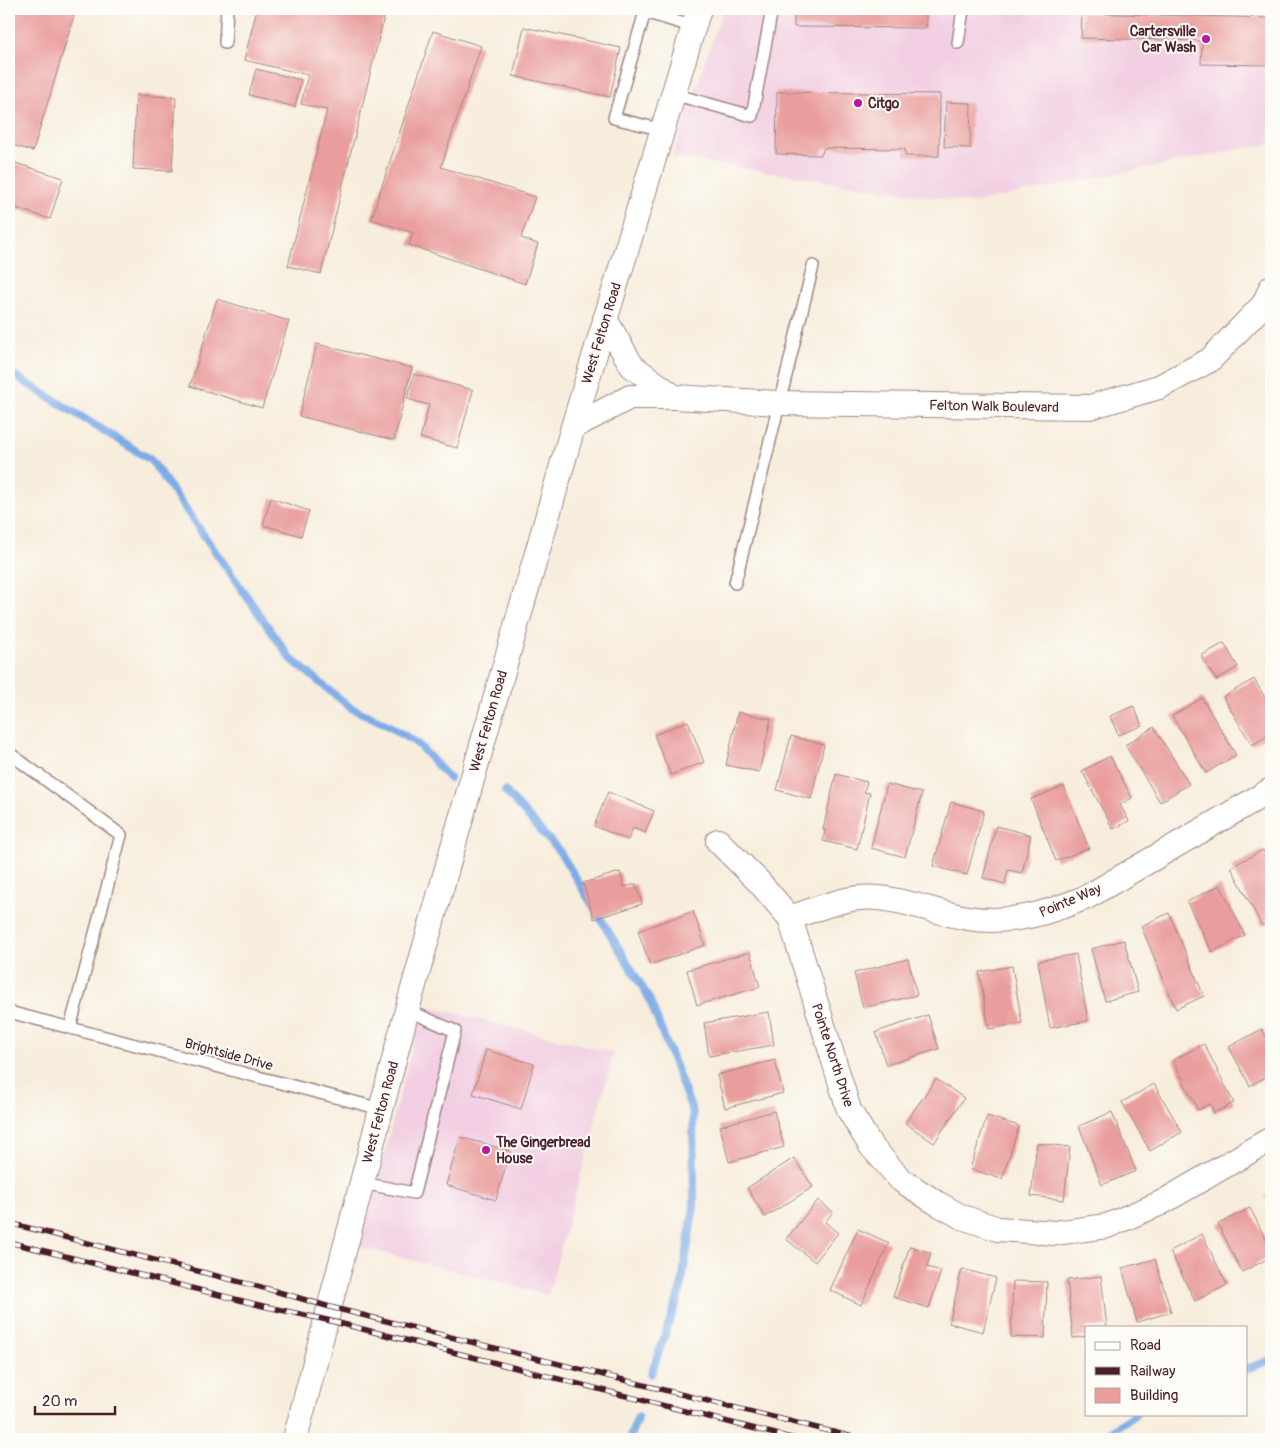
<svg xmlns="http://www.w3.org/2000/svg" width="1280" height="1448" font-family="Pangolin,sans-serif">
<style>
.built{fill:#f2cfe2}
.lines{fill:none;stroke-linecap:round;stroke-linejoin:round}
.stream{stroke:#7cabe6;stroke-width:8}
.building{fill:#e99e9d}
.service-casing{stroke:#a08684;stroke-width:14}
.minor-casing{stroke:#a08684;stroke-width:26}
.service{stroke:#fff;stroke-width:11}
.minor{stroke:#fff;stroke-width:24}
.rail-casing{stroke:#4a1f2b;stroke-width:5.5}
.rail{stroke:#fdfcf7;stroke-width:4;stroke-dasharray:11;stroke-linecap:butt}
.poi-dot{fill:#b5179e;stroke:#fdfcf7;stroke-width:2}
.labels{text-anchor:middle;stroke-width:4;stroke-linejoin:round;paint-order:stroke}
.poi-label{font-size:14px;font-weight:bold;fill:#4a1f2b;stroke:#fdfcf7;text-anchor:start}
.street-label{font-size:14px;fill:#4a1f2b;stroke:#fdfcf7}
</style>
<rect width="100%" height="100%" fill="#fdfcf7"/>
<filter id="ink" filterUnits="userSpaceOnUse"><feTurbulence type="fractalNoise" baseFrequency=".02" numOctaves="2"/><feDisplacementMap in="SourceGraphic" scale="10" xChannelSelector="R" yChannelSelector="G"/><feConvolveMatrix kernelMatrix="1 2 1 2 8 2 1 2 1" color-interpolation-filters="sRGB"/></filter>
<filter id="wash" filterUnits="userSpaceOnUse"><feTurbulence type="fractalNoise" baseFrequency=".0096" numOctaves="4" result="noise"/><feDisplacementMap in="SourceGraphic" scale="20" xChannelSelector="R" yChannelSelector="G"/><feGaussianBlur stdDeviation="1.12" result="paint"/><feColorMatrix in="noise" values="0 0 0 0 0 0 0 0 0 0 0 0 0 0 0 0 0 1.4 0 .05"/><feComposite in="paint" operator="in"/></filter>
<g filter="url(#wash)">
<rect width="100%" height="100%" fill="#f7eddc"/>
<g class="built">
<polygon points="723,9 1271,9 1271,143 972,203 672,157"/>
<polygon points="423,1005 614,1053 548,1295 360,1247"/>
</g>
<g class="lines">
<g class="stream">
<polyline points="9,372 151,460 290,658 351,708 384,723 418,744 449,778"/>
<polyline points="505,791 560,852 649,998 693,1113 694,1205 681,1289 651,1374"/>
<polyline points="1246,1369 1271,1360"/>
<polyline points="629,1439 638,1417"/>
<polyline points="1101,1439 1110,1431 1136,1414"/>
</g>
</g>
<g id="blocks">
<g class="building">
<polygon points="9,9 76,9 33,151 9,144"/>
<polygon points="257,9 386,9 321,274 288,266 327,110 301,104 308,75 244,60"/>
<polygon points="794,9 926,9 926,28 794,27"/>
<polygon points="1082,13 1271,18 1271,65 1201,64 1202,41 1081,38"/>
<polygon points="524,27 621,48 610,97 513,76"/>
<polygon points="433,31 481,46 441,167 535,197 521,238 538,244 525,284 409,245 413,233 371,219"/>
<polygon points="256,69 301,80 295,107 249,95"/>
<polygon points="777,92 940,94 939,156 905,156 905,149 824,148 821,155 776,154"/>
<polygon points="136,95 176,97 172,171 133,169"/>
<polygon points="946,102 971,103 970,148 944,147"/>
<polygon points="9,161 63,178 50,219 9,206"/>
<polygon points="217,299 289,321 262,408 190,386"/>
<polygon points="317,344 412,368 394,440 299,416"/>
<polygon points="414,374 473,390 457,448 420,438 429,405 407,399"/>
<polygon points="271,498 309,511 301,536 263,525"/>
<polygon points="1224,643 1238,667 1216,680 1201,656"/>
<polygon points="1254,679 1271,708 1271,734 1252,745 1223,697"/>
<polygon points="1202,698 1236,755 1206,773 1172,716"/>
<polygon points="1134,706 1142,726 1118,735 1110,716"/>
<polygon points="738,712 771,719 759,772 726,765"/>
<polygon points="688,721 704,762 671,775 654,735"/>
<polygon points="1154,727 1189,784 1160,802 1125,745"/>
<polygon points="791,736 824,745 811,799 777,790"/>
<polygon points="1110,756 1132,798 1120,805 1129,821 1113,829 1082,771"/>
<polygon points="836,774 867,782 864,792 870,793 857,849 823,841 825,830 823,830"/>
<polygon points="887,784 922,793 905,857 871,848"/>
<polygon points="1064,786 1089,848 1056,861 1031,799"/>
<polygon points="608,792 654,811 645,833 633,828 628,840 594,826"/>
<polygon points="951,802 984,811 967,875 933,866"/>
<polygon points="996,826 1031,835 1022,873 1008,870 1005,884 983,878"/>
<polygon points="1263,850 1271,867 1271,921 1262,926 1231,867"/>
<polygon points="620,872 624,887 636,884 642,904 594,919 583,883"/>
<polygon points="1220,885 1245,935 1212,952 1187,902"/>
<polygon points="693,911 705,945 650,965 638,931"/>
<polygon points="1169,913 1204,996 1176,1009 1141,926"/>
<polygon points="1124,940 1138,992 1105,1001 1091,949"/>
<polygon points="750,952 760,987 697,1005 687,970"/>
<polygon points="1076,954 1088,1021 1050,1028 1038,961"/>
<polygon points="908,959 917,995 863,1008 854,973"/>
<polygon points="1012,966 1022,1023 989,1029 979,972"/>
<polygon points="769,1012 774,1045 709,1056 704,1023"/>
<polygon points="928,1015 939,1049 886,1065 876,1032"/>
<polygon points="1262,1029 1271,1045 1271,1074 1250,1086 1229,1047"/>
<polygon points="1204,1044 1234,1103 1214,1113 1210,1104 1198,1110 1173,1060"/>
<polygon points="486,1050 534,1064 521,1109 473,1094"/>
<polygon points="775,1060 783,1093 725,1108 717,1075"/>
<polygon points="936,1079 964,1098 934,1143 905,1123"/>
<polygon points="1154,1084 1182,1132 1150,1151 1122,1102"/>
<polygon points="774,1111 784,1147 729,1162 720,1126"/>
<polygon points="1112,1112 1136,1171 1102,1185 1079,1126"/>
<polygon points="987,1116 1019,1126 1002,1179 970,1169"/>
<polygon points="460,1137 510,1151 496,1200 446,1185"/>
<polygon points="1037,1143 1070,1147 1064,1200 1031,1196"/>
<polygon points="794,1158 813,1187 765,1217 747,1188"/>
<polygon points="1271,1192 1271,1206 1265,1196"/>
<polygon points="818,1200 833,1212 825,1222 838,1233 815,1262 786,1239"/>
<polygon points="1250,1208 1271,1249 1271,1257 1242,1272 1218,1224"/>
<polygon points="858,1229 889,1243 861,1305 830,1290"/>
<polygon points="1202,1234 1227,1285 1195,1301 1170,1251"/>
<polygon points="910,1246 931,1253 927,1267 941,1271 929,1308 893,1297"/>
<polygon points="1155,1259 1171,1312 1137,1322 1122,1268"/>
<polygon points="962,1269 996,1278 983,1332 949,1323"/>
<polygon points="1101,1276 1107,1327 1086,1327 1086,1336 1073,1338 1067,1280"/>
<polygon points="1013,1281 1047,1282 1045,1338 1011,1337"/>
</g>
</g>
</g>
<g filter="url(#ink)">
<use href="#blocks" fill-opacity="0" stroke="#a08684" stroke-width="1"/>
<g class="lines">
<g class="service-casing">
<g id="service">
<polyline points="225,43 227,9"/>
<polyline points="958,43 963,9"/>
<polyline points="673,94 752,116 772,9"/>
<polyline points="663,130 614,118 645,12 694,27"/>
<polyline points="735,583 813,266"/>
<polyline points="9,753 121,835 70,1028"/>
<polyline points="9,1012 381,1109"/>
<polyline points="362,1183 414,1193 455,1031 407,1010"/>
</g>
</g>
<g class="minor-casing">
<g id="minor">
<polyline points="674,397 778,403 1090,407 1159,387 1210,360 1264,304 1271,288"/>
<polyline points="573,427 630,397 674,397 632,366 605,319"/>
<polyline points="718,841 760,883 790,918 849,1110 871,1146 901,1180 935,1202 962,1217 998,1229 1055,1233 1107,1226 1161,1203 1271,1139"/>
<path d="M 790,918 C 819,908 848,895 879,898 C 909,901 938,913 968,918 C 1011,925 1048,913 1087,897 L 1271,790"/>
<polyline points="295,1439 407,1010 458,829 573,427 699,9"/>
</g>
</g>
<use href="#service" class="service"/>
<use href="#minor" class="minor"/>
<g class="rail-casing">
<g id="rail">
<polyline points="9,1223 268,1289 330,1307 861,1439"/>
<polyline points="9,1242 263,1306 327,1320 795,1439"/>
</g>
</g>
<use href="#rail" class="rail"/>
</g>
</g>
<g class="poi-dot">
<circle cx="1206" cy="39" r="5"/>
<circle cx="858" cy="103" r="5"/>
<circle cx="486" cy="1150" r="5"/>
</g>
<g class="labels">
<g class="poi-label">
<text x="1196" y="36" text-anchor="end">Cartersville<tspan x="1196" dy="16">Car Wash</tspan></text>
<text x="868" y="108">Citgo</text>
<text x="496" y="1147">The Gingerbread<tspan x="496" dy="16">House</tspan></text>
</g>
<g class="street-label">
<text transform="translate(601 333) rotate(-73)" y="5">West Felton Road</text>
<text transform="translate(994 406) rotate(1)" y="5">Felton Walk Boulevard</text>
<text transform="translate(488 721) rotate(-74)" y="5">West Felton Road</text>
<text transform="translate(1070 900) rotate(-23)" y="5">Pointe Way</text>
<text transform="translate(229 1054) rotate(15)" y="5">Brightside Drive</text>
<text transform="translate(833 1055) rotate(72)" y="5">Pointe North Drive</text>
<text transform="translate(380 1112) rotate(-75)" y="5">West Felton Road</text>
</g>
</g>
<rect width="1280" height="1448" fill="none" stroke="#fdfcf7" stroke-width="30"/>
<rect x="1085" y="1326" width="162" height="90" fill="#fdfcf7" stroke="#b5a4a5"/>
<rect x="1095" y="1342" width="25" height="8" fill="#ffffff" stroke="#b5a4a5"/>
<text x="1130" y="1350" font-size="15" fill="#4a1f2b">Road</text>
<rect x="1095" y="1367" width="25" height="8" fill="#4a1f2b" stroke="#b5a4a5"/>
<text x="1130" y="1376" font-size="15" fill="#4a1f2b">Railway</text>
<rect x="1095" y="1388" width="25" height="15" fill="#e99e9d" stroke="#b5a4a5"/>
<text x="1130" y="1400" font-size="15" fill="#4a1f2b">Building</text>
<path d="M35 1406v8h80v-8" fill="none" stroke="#4a1f2b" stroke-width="2.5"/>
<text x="42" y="1406" font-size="15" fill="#4a1f2b" stroke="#fdfcf7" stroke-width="4" paint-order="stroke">20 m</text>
</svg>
